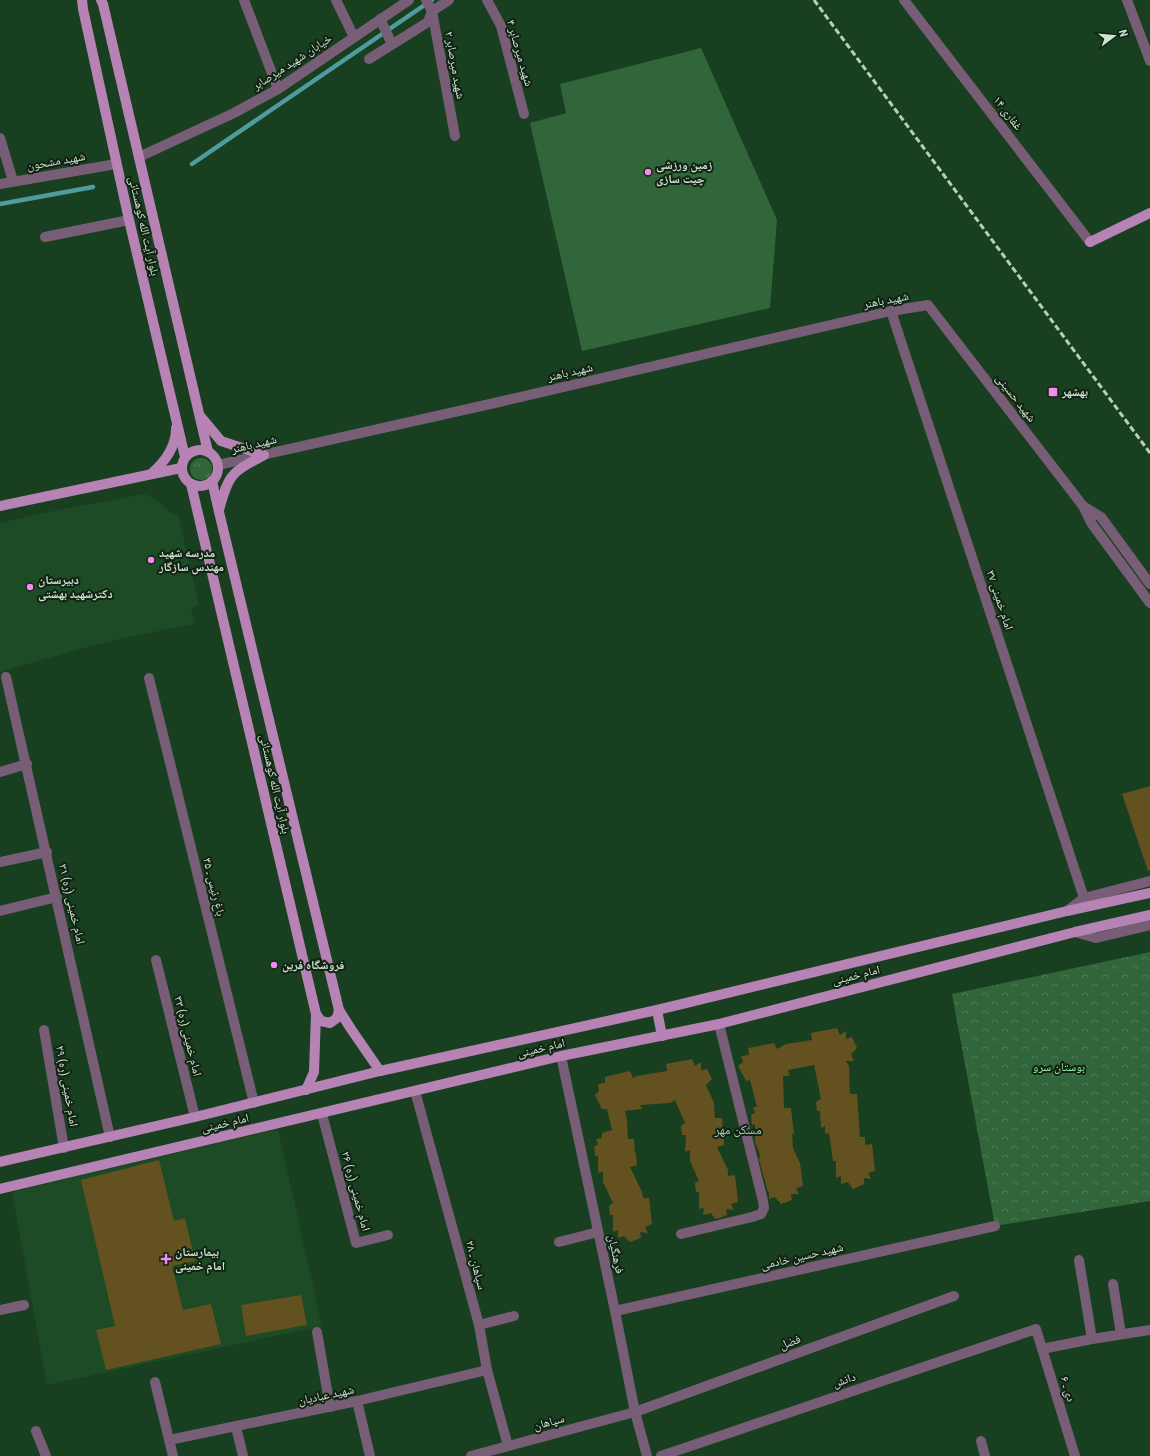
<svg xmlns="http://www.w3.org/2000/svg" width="1150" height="1456" font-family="'Roboto Condensed','Noto Naskh Arabic',sans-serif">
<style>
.built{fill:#1c4b25}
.grass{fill:url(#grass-tufts)}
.park{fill:url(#park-crowns)}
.pitch{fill:#31653a}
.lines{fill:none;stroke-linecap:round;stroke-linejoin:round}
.stream{stroke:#4f9c9f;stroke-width:4.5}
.building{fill:#645120}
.minor{stroke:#775e76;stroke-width:10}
.major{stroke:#b783b5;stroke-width:10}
.rail{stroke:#b7ceba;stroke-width:3;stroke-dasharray:6 3;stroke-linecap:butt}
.poi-dot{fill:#f38af1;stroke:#112213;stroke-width:1.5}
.labels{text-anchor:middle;stroke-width:4;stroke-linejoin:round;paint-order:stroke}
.street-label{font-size:12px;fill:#cee3d0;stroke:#112213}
.poi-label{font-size:12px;font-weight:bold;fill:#cee3d0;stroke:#112213;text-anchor:start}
.park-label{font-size:12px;fill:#94f0a1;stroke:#112213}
.neighbourhood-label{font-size:13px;fill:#9fcba4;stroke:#112213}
</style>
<defs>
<pattern id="grass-tufts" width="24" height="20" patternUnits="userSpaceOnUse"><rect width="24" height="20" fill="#31653a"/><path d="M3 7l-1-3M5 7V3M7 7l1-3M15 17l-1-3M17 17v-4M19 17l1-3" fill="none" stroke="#4e7b55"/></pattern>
<pattern id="park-crowns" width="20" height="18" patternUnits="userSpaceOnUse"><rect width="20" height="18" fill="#31653a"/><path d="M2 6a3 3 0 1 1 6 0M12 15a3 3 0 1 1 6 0" fill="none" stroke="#4e7b55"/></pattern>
</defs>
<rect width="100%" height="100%" fill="#183f20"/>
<g class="built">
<polygon points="144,494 154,498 174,515 178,514 199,604 191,608 195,624 133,636 76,650 0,672 0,523 43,513"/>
<polygon points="278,1129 322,1326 47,1385 12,1192"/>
</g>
<circle class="grass" cx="201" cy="469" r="11"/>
<polygon class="park" points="1150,952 1150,1201 995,1226 952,994"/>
<polygon class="pitch" points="701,48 777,220 770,308 582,351 530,123 566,113 560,84"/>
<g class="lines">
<g class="stream">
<polyline points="192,164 432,0"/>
<polyline points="0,204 93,187"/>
</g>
</g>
<g class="building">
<polygon points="1150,786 1150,870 1148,871 1122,794"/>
<polygon points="837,1028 840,1035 846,1031 846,1039 852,1037 857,1048 851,1054 854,1061 846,1061 849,1066 850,1094 857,1094 860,1137 865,1137 865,1145 872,1144 875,1171 868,1173 871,1179 864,1178 864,1184 853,1189 848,1182 841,1184 841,1176 836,1178 836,1161 833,1161 829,1133 825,1134 825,1126 821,1128 820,1111 817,1111 816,1102 821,1099 814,1065 788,1070 790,1076 783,1076 784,1108 791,1108 794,1134 792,1134 793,1148 800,1163 803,1186 796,1188 799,1194 791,1194 792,1200 781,1204 775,1197 769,1199 769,1192 768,1192 759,1160 760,1155 755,1142 755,1124 752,1125 751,1115 755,1113 753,1107 757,1107 750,1080 746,1081 738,1066 743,1062 741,1056 749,1055 748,1048 774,1043 777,1049 786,1044 812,1040 811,1033"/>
<polygon points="692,1059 695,1066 701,1062 701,1070 707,1069 712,1079 706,1085 714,1103 715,1118 722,1118 723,1133 724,1132 724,1145 717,1147 728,1170 728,1176 735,1175 738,1202 731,1204 734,1210 726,1209 727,1215 720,1218 715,1219 711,1213 703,1215 704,1208 699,1209 699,1192 696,1192 695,1183 699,1181 690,1161 690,1150 685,1152 686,1135 682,1135 681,1126 685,1123 675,1100 670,1103 640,1105 642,1109 625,1111 627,1120 628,1139 634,1139 635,1153 636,1153 637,1165 630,1167 642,1192 643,1198 649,1198 652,1224 645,1227 648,1233 640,1232 641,1238 630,1242 624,1236 618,1238 618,1230 613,1232 613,1215 610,1215 609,1206 613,1203 603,1182 603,1171 598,1173 598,1156 595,1156 594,1147 598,1144 596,1139 602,1138 602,1133 612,1130 607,1109 602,1109 595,1095 599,1091 598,1084 605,1083 605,1077 630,1071 633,1078 637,1076 667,1071 666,1064"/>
<polygon points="159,1160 174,1221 185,1218 195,1261 172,1266 183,1310 211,1304 221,1344 106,1370 96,1330 115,1326 81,1180"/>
<polygon points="301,1295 307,1325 246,1336 241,1305"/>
</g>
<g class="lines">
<g class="minor">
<polyline points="244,0 278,89"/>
<polyline points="336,0 354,37"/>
<polyline points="426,0 432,11 455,136"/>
<polyline points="487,0 501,26 524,114"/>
<polyline points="904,0 1090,242"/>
<polyline points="1127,0 1150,61"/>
<polyline points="380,19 392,44"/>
<polyline points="369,59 428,22 432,11 449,0"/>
<polyline points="0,138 13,181"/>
<polyline points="139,157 234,113 278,89 409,0"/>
<polyline points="0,184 116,164"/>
<polyline points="45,237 129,220"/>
<polyline points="891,311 1084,898"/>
<polyline points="218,465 499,402 891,311 928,305 1083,506 1092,524 1150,603"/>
<polyline points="1083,506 1101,517 1150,584"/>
<polyline points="6,677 110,1137"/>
<polyline points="149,678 254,1103"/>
<polyline points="0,772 27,764"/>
<polyline points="0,862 47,852"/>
<polyline points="0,911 57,897"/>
<polyline points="1067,911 1084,898 1150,881"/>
<polyline points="1075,932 1096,938 1150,925"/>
<polyline points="156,960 195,1117"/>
<polyline points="44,1030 64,1148"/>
<polyline points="561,1056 615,1311 635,1412 647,1456"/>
<polyline points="415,1091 479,1325 487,1370 508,1446"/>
<polyline points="322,1114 356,1243 388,1235"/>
<polyline points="681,1234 752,1217 761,1214 764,1208 763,1201 719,1024"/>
<polyline points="559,1242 598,1232"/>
<polyline points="1079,1260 1092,1339"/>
<polyline points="1113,1284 1121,1334"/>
<polyline points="0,1310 24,1305"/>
<polyline points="615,1311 995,1226"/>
<polyline points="479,1325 514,1316"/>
<polyline points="317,1332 330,1407"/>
<polyline points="1042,1349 1092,1339 1150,1330"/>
<polyline points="155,1382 173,1456"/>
<polyline points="357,1401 370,1456"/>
<polyline points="236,1427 243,1456"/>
<polyline points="36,1431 46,1456"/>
<polyline points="169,1440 357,1401 487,1370"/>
<polyline points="981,1441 985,1456"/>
<polyline points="471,1456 635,1412 954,1296"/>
<polyline points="661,1456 1036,1329 1075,1456"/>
</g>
<g class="major">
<polyline points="82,0 83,9 129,220 185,457"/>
<polyline points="101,0 103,4 208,452"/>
<polyline points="1090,242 1150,213"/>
<path d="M 201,417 L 221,441 L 264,455 C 231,473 229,473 219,510"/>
<circle cx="200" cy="468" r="18"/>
<path d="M 151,474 C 165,462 176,447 176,428"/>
<polyline points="212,481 219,512 339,1010 351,1029 380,1071"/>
<polyline points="191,484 316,1014 314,1072 306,1090"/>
<polyline points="0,506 181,468"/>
<polyline points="657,1010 662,1036"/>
<polyline points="316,1014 321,1021 330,1023 337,1018 339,1010"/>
<polyline points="0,1162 195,1117 380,1071 657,1010 1067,911 1150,893"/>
<polyline points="0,1189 561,1056 719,1024 1075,932 1150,915"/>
</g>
<polyline class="rail" points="814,0 1150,453"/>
</g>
<g class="poi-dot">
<circle cx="648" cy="172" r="4"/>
<rect x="1048" y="387" width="10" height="10" rx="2"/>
<circle cx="151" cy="560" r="4"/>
<circle cx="30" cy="587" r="4"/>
<circle cx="274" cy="965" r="4"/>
<path d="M164 1253h4v4h4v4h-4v4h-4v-4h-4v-4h4z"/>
</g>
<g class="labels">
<g class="street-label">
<text transform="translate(520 53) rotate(74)" y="4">شهید میرصابر ۴</text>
<text transform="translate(292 62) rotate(-33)" y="4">خیابان شهید میرصابر</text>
<text transform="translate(455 65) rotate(80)" y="4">شهید میرصابر ۲</text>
<text transform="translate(1008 113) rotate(52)" y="4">غفاری ۱۴</text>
<text transform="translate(56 161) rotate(-10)" y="4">شهید مشحون</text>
<text transform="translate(144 226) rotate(77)" y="4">بلوار آیت الله کوهستانی</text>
<text transform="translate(886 300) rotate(-11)" y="4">شهید باهنر</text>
<text transform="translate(570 372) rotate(-13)" y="4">شهید باهنر</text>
<text transform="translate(1016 398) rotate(52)" y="4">شهید حسینی</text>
<text transform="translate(254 444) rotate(-13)" y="4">شهید باهنر</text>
<text transform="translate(1000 600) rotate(72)" y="4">امام خمینی ۳۷</text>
<text transform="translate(275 784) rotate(77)" y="4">بلوار آیت الله کوهستانی</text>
<text transform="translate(214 887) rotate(76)" y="4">باغ رئیس ـ ۳۵</text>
<text transform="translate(72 904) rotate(77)" y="4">امام خمینی (ره) ۳۱</text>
<text transform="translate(856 975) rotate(-14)" y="4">امام خمینی</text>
<text transform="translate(188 1036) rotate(76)" y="4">امام خمینی (ره) ۳۳</text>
<text transform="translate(541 1048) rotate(-13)" y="4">امام خمینی</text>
<text transform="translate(67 1086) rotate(80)" y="4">امام خمینی (ره) ۲۹</text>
<text transform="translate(225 1123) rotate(-13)" y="4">امام خمینی</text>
<text transform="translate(356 1191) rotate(75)" y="4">امام خمینی (ره) ۲۶</text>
<text transform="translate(616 1254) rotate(78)" y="4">فرهنگیان</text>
<text transform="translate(802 1256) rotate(-13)" y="4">شهید حسین خادمی</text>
<text transform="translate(476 1265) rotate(75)" y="4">سپاهان ـ ۲۸</text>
<text transform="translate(790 1342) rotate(-20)" y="4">فضل</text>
<text transform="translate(844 1380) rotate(-19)" y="4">دانش</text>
<text transform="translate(1068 1389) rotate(73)" y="4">دی ـ ۶</text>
<text transform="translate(326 1395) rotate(-12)" y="4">شهید عبادیان</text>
<text transform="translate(549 1422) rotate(-15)" y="4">سپاهان</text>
</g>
<g class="poi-label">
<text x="656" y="169">زمین ورزشی<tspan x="656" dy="14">چیت سازی</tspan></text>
<text x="1062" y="396">بهشهر</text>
<text x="159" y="557">مدرسه شهید<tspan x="159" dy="14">مهندس سازگار</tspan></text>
<text x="38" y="584">دبیرستان<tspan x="38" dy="14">دکترشهید بهشتی</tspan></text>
<text x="282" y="969">فروشگاه فرین</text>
<text x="175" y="1256">بیمارستان<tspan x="175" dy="14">امام خمینی</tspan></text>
</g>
<g class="park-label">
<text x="1059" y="1071">بوستان سرو</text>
</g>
<g class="neighbourhood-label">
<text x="738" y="1134">مسکن مهر</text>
</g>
</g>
<g transform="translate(1114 36) rotate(74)" stroke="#112213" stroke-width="3" paint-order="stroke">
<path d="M0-3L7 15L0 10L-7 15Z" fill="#cee3d0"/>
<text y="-6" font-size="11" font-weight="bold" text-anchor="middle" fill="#cee3d0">N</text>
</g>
</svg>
